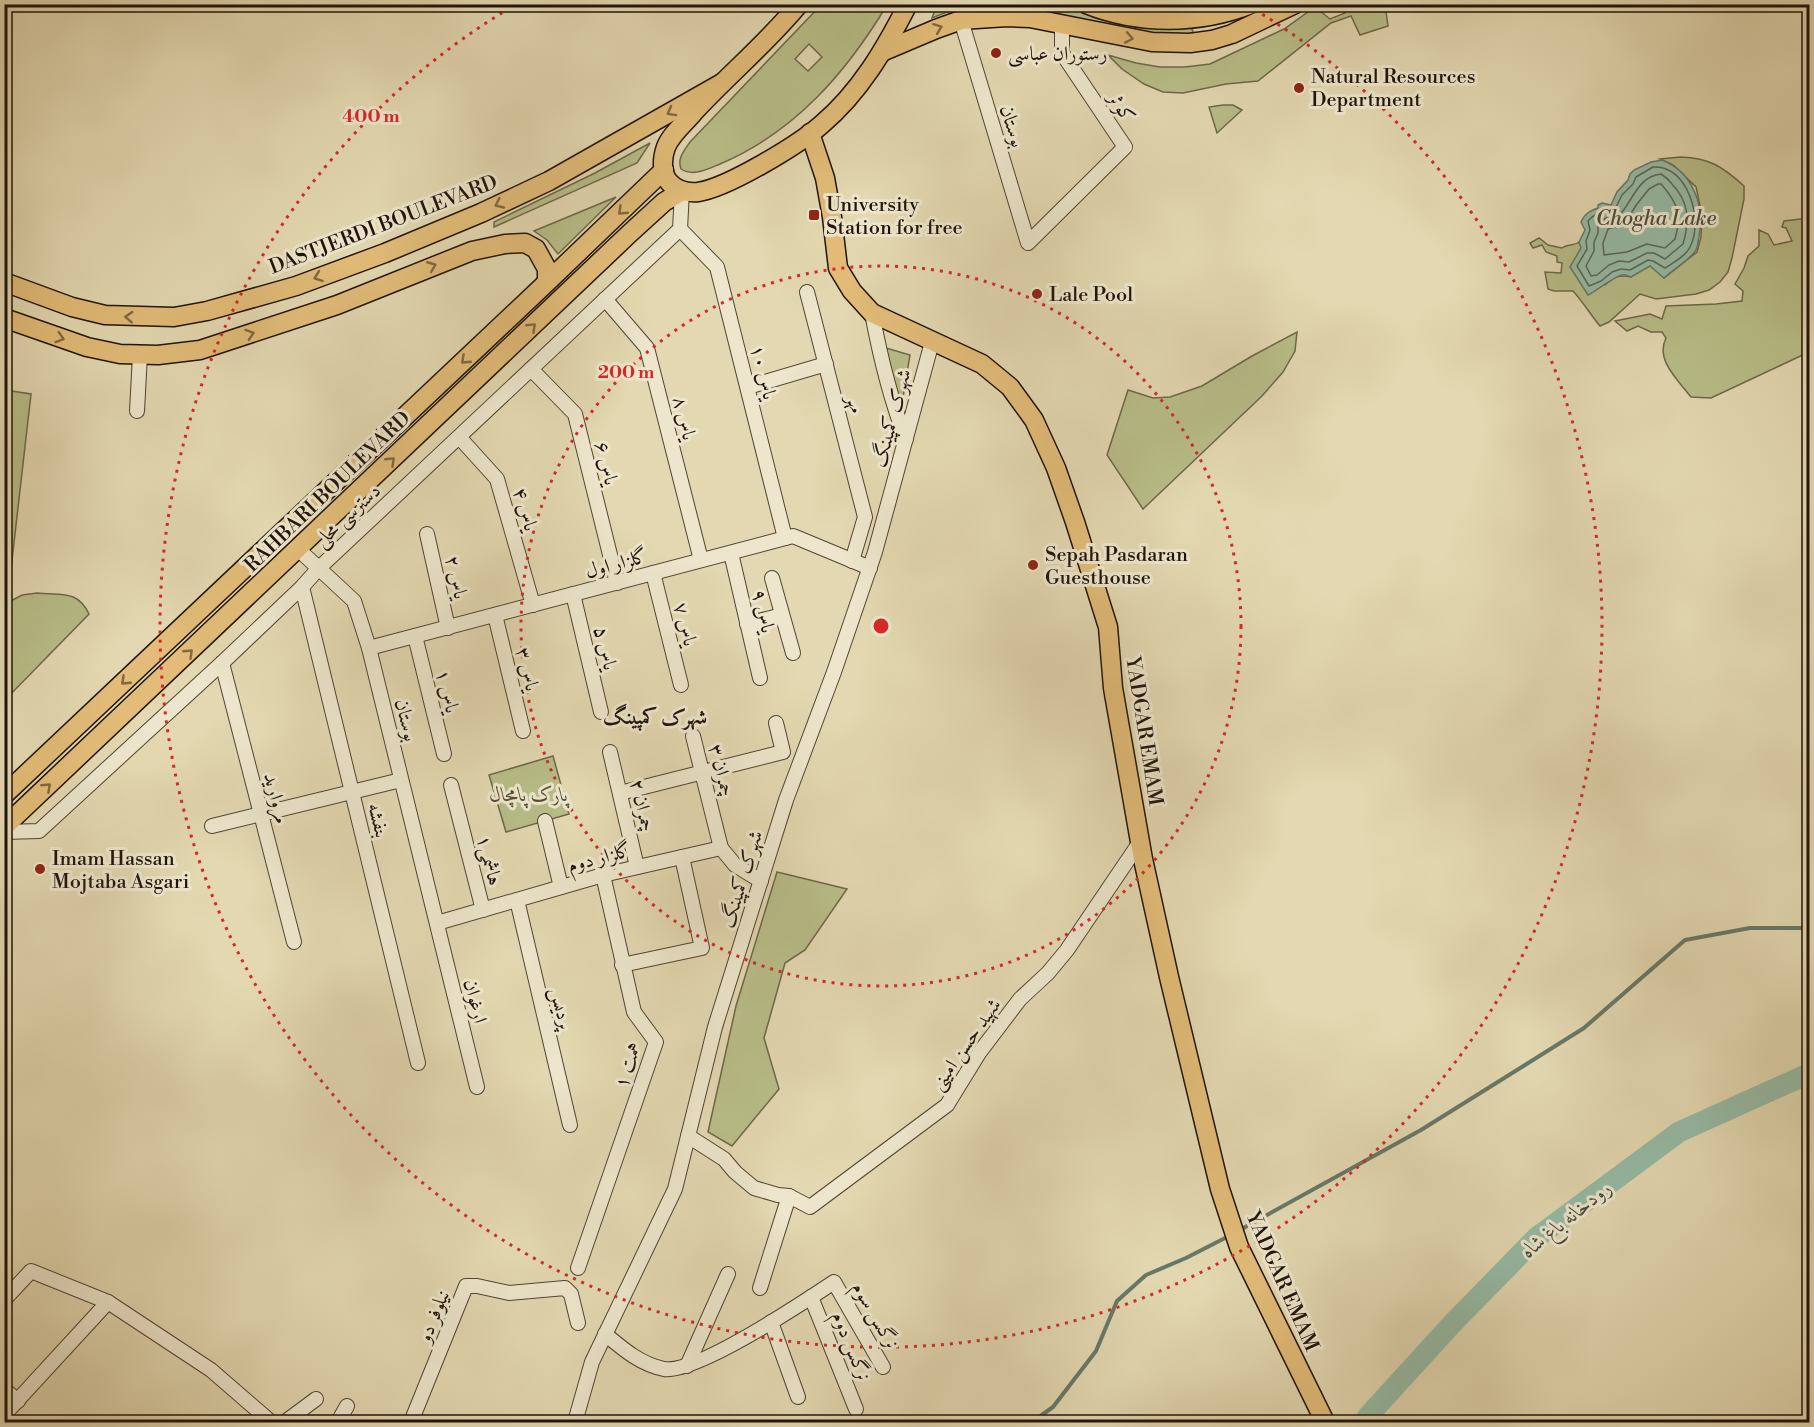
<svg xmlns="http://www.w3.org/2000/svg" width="1814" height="1427" font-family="'Libre Bodoni',Amiri,serif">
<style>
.green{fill:#b8bd88;stroke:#6c684a;stroke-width:1.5;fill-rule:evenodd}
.water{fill:#96bba6;stroke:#677868;stroke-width:1.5}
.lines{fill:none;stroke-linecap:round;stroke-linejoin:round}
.shore{stroke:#5b6758;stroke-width:1.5}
.stream{stroke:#677868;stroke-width:4}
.river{stroke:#96bba6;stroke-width:21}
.minor-casing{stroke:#514434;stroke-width:16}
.major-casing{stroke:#20130b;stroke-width:21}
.minor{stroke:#ede6cc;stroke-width:14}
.major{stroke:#e2bc78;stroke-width:18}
.oneway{stroke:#816842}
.ring{fill:none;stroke:#d62828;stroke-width:3;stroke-dasharray:3 6}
.poi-dot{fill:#8f2418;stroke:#ede6cc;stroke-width:2}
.labels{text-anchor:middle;stroke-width:6;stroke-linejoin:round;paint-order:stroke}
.poi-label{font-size:20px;fill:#20130b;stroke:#ede6cc;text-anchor:start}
.street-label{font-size:20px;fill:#20130b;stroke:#ede6cc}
.park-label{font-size:20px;font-style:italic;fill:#554e37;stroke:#ede6cc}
.water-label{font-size:21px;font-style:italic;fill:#494e41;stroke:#ede6cc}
.neighbourhood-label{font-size:21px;font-weight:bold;fill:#20130b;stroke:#ede6cc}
.centre{fill:#d62828;stroke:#ede6cc;stroke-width:3}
.ring-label{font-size:18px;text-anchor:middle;font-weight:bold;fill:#d62828;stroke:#ede6cc;stroke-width:6;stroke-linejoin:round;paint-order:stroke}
</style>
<rect width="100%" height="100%" fill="#e3d8b1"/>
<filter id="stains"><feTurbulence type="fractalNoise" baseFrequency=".00333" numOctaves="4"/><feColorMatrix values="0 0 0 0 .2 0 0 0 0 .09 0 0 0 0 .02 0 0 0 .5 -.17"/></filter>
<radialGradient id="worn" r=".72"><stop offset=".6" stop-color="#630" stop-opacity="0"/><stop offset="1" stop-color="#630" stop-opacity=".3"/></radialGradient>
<g class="green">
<polygon points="1009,4 974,7 947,12 932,18 937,5"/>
<polygon points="1342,4 1385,5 1388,26 1360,35 1351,16 1331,23 1258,81 1226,84 1183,93 1163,92 1144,84 1122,69 1108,55 1136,63 1160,67 1185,67 1210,64 1284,29 1315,7 1330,19 1345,13 1338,6"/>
<path d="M 821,5 L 887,5 C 846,73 795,132 720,164 C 708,169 693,177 681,169 C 677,158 684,151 690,142 ZM 809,44 L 822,57 L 808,71 L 795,59 Z"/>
<polygon points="1026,5 1062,5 1136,24 1190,26 1193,31 1192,35 1164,37 1120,30 1028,9"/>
<path d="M 1139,5 L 1209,5 C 1185,8 1163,11 1139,5 Z"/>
<polygon points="1223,105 1233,105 1242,110 1217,133 1209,107"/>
<polygon points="650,143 637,163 494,227 494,222 595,173"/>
<path d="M 1681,157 C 1710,158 1723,167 1744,186 L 1744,199 L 1732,258 L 1728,272 L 1720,282 L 1709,290 L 1696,294 L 1656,299 L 1640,294 L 1609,322 L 1600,326 C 1590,314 1583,302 1573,291 L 1554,291 L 1548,289 L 1545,272 L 1561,273 L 1562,263 L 1557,262 L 1557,256 L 1546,252 L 1542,245 L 1533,248 L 1530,243 L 1539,238 L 1548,245 L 1562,248 C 1567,244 1574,246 1579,242 L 1605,285 C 1614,277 1619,274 1631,277 L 1651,264 L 1664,278 L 1697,252 L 1701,237 L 1702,215 L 1696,187 L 1673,165 L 1660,159 Z"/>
<polygon points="616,197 558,254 547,240 534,231"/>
<path d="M 1809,218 L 1809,352 L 1711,398 L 1691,397 C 1678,380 1655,360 1666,338 L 1662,332 L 1651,332 L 1638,326 L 1627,331 L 1615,321 L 1650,314 L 1662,319 L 1666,306 L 1716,304 L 1742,301 L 1743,291 L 1735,284 L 1744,268 L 1748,256 L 1759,246 L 1759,230 L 1768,234 L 1774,245 L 1792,241 L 1786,228 L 1782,227 L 1784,221 Z"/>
<polygon points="1297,332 1295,351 1283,372 1262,396 1143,509 1107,455 1128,390 1153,398 1170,397 1202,386 1252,356"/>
<polygon points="886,348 910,355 901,409"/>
<polygon points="5,390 31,394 11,569 5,570"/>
<path d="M 37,593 C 61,596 77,589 89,614 L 5,700 L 5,604 L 22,595 Z"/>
<polygon points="553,756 569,814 506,832 489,775"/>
<polygon points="777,872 847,889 805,950 785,963 764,1038 779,1089 732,1146 708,1132 736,1006"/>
</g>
<path class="water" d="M 1662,160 C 1693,172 1705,206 1699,237 C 1698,241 1698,247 1696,250 C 1691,259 1672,270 1664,278 L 1650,266 L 1631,277 C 1628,276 1625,274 1622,275 C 1617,275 1594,292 1588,295 L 1570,267 L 1581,248 L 1579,242 L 1585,230 L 1581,222 C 1585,213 1590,211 1598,208 L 1598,205 L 1602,203 L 1611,205 L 1617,192 L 1628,180 L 1630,174 L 1634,170 L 1651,162 Z"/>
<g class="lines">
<g class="shore">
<path d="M 1653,167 C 1688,164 1704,221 1690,247 C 1686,256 1673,263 1665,268 L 1653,261 L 1648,260 L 1630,270 L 1621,269 L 1612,272 L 1601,281 L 1589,286 L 1577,266 L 1587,249 L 1586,241 L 1590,230 L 1588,221 L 1592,217 L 1604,210 L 1610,211 L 1615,209 L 1622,195 L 1633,184 L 1636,177 Z"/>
<path d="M 1661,174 C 1666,177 1668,179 1672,184 C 1689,202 1690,220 1683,244 L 1665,259 L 1654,253 L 1647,253 L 1629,262 L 1619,261 L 1609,265 L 1597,275 L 1591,276 L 1586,266 L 1594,251 L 1594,242 L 1598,233 L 1598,223 L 1606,218 L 1619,216 C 1632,202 1638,176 1661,174 Z"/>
<path d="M 1658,184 L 1661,184 C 1678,203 1682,215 1675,239 L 1665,248 L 1647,244 L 1627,252 L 1604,255 L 1603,243 L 1608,229 L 1618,226 L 1626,221 L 1637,204 L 1649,189 Z"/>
</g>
<g class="stream">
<polyline points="1238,1231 1421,1130 1584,1028 1685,940 1750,928 1810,928"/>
<polyline points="1032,1422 1053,1407 1096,1351 1117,1301 1146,1275 1186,1258 1229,1236"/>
</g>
<polyline class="river" points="1365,1422 1368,1416 1451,1325 1536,1238 1679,1132 1810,1073"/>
<g class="minor-casing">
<g id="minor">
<polyline points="961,20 1028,243 1125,147 1062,53 1062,24"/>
<polyline points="680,229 717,267 785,538"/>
<polyline points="807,292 865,517 852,561"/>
<polyline points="605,299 647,348 701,560"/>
<path d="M 872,313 C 880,356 890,398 906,439"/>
<polyline points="531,369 575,414 617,583"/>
<polyline points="748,387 826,364"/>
<polyline points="137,411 140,355"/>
<polyline points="459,437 497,479 533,605"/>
<polyline points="427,534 448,628"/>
<polyline points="298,549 354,601 369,648 477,1087"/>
<polyline points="731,553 760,678"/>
<polyline points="653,573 681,685"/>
<polyline points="772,578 793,653"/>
<polyline points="302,587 418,1063"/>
<polyline points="573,594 601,712"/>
<polyline points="495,615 523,731"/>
<polyline points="747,624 782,615"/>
<polyline points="415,636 444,754"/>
<polyline points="369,648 793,536 870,568"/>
<polyline points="222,663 294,942"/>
<polyline points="693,736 721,848"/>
<polyline points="610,752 637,867"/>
<polyline points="451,785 483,910"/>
<polyline points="620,793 783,752 776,723"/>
<polyline points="545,821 561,887"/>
<polyline points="212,826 401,780"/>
<polyline points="4,832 39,831 222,663 302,587 318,569 680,229 682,191"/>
<polyline points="517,900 570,1125"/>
<polyline points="437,923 603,875 721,848 735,865 761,881"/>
<polyline points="622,965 702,948 682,857"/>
<polyline points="688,1136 724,1159 735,1172 754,1188 778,1195 789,1196 810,1207 947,1105 979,1053 1020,999 1048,973 1067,950 1140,842"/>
<polyline points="578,1268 656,1042 634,1012 603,875"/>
<polyline points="760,1288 789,1196"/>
<polyline points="811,1297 856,1409"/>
<polyline points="4,1300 31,1271 108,1302 211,1370 271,1422"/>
<polyline points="771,1322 798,1397"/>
<path d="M 605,1334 C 623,1349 640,1364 664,1369 C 696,1374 804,1302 834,1282 L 883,1367"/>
<polyline points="687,1366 728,1274"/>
<polyline points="4,1389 18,1401"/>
<polyline points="4,1415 108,1302"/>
<polyline points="285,1422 316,1399"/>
<polyline points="338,1422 347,1406"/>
<polyline points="411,1422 466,1286 477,1286 509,1293 565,1288 571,1294 578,1323"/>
<polyline points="575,1422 592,1362 675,1189 715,1027 786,800 834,672 875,552 932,342"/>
</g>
</g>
<g class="major-casing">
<g id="major">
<path d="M 799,4 C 767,43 728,75 694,112 C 685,123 671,134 666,147 C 662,158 661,173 669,182 C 676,190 687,193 698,192 C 727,188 798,145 821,125 C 860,92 885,49 908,4"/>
<path d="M 1086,4 C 1138,25 1199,25 1252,4"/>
<polyline points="884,51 936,29 961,20 1007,17 1030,18 1152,42 1190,43 1212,40 1232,34 1295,4"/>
<polyline points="810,133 825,178 832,217 838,268 852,291 872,313 982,364 1010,387 1034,420 1056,468 1075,522 1108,627 1113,688 1143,859 1169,977 1220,1189 1239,1247 1325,1422"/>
<polyline points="4,282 72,307 105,315 174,317 207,311 296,286 385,253 481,213 549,181 722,83"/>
<polyline points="4,318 87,347 120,354 158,355 200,350 337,305 472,251 505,244 525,243 536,249 547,269 547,282"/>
<polyline points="4,795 542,287 664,170"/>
<polyline points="4,827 629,234 664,202 682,191"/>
</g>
</g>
<use href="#minor" class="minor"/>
<use href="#major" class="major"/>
</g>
<defs><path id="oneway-chevron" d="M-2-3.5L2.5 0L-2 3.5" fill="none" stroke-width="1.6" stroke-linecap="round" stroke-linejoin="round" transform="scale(1.5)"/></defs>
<g class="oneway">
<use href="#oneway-chevron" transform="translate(938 28) rotate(-21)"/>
<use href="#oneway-chevron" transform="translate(1129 38) rotate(11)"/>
<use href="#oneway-chevron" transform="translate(671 112) rotate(151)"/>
<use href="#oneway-chevron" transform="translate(499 204) rotate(155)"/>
<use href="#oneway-chevron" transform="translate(622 211) rotate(136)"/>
<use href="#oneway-chevron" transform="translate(432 266) rotate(-22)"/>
<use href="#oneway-chevron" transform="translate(318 277) rotate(160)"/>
<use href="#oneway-chevron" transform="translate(129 317) rotate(-177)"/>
<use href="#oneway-chevron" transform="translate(532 327) rotate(-44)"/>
<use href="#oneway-chevron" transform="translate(250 334) rotate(-18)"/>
<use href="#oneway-chevron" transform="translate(60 338) rotate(18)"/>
<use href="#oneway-chevron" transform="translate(465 360) rotate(137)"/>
<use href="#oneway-chevron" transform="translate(391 461) rotate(-44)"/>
<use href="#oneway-chevron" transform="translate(189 653) rotate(-43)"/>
<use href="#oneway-chevron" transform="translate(125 681) rotate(137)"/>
<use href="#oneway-chevron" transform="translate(47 787) rotate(-43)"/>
</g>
<g class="ring">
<circle cx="881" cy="626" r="360"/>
<path d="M1247 5A721 721 0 1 1 515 5"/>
</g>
<g class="poi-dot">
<circle cx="996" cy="53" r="6"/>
<circle cx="1299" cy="88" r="6"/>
<rect x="808" y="209" width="12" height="12" rx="3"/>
<circle cx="1037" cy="294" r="6"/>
<circle cx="1033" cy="565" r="6"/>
<circle cx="40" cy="869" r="6"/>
</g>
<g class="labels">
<g class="poi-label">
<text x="1008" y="60">رستوران عباسی</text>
<text x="1311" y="83">Natural Resources<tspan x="1311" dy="23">Department</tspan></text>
<text x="826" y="211">University<tspan x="826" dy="23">Station for free</tspan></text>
<text x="1049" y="301">Lale Pool</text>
<text x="1045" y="561">Sepah Pasdaran<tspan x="1045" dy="23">Guesthouse</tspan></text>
<text x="52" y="865">Imam Hassan<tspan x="52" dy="23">Mojtaba Asgari</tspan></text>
</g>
<g class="street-label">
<text transform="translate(1122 107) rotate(56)" y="7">کوثر</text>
<text transform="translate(1013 126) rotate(73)" y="7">بوستان</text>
<text transform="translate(383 224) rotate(-21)" y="7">DASTJERDI BOULEVARD</text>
<text transform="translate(764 372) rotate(76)" y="7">یاس ۱۰</text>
<text transform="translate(856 404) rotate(76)" y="7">مهر</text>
<text transform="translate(685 418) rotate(76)" y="7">یاس ۸</text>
<text transform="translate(891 418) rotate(-75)" y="7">شهرک کمپینگ</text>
<text transform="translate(607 463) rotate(76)" y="7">یاس ۶</text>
<text transform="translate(327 491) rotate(-44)" y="7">RAHBARI BOULEVARD</text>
<text transform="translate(526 509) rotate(74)" y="7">یاس ۴</text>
<text transform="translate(347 515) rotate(-43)" y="7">دسترسی محلی</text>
<text transform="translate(616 563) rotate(-15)" y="7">گلزار اول</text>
<text transform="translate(457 577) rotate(78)" y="7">یاس ۲</text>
<text transform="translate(764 611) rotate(77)" y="7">یاس ۹</text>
<text transform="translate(686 624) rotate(76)" y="7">یاس ۷</text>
<text transform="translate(606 648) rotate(76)" y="7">یاس ۵</text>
<text transform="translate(528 669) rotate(76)" y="7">یاس ۳</text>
<text transform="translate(448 691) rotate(76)" y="7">یاس ۱</text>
<text transform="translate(407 720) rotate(76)" y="7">بوستان</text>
<text transform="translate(1145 731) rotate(81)" y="7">YADGAR EMAM</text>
<text transform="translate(722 770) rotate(76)" y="7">چمران ۳</text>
<text transform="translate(277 798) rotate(76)" y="7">مروارید</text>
<text transform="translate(643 805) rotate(77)" y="7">چمران ۲</text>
<text transform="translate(379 820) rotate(76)" y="7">بنفشه</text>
<text transform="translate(599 857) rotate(-15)" y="7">گلزار دوم</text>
<text transform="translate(490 860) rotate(76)" y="7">هاشمی۱</text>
<text transform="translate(741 879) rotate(-73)" y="7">شهرک کمپینگ</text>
<text transform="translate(476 1001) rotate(76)" y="7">ارغوان</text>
<text transform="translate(562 1008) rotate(77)" y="7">پردیس</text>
<text transform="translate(965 1044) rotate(-55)" y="7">شهید حسن امینی</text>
<text transform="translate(627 1065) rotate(-73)" y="7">همت ۱</text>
<text transform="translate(1283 1281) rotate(66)" y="7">YADGAR EMAM</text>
<text transform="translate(876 1315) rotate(60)" y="7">نرگس سوم</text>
<text transform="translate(433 1316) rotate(-68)" y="7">نیلوفر دو</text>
<text transform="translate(852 1346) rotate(68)" y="7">نرگس دوم</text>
</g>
<g class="park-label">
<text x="529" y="801">پارک پامچال</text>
</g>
<g class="water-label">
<text x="1656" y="225">Chogha Lake</text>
<text transform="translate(1566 1219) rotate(-39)" y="7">رودخانه باغ شاه</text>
</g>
<g class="neighbourhood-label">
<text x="655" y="724">شهرک کمپینگ</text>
</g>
</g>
<circle cx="881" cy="626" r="9" class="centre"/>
<g class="ring-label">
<text x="371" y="122">400 m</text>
<text x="626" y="378">200 m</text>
</g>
<rect width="1814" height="1427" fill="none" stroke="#e3d8b1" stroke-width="24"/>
<rect x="6" y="6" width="1802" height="1415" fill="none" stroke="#20130b" stroke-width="3"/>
<rect x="12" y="12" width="1790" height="1403" fill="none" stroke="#20130b" stroke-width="1.5"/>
<rect width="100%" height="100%" filter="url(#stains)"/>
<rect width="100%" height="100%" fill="url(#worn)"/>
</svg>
